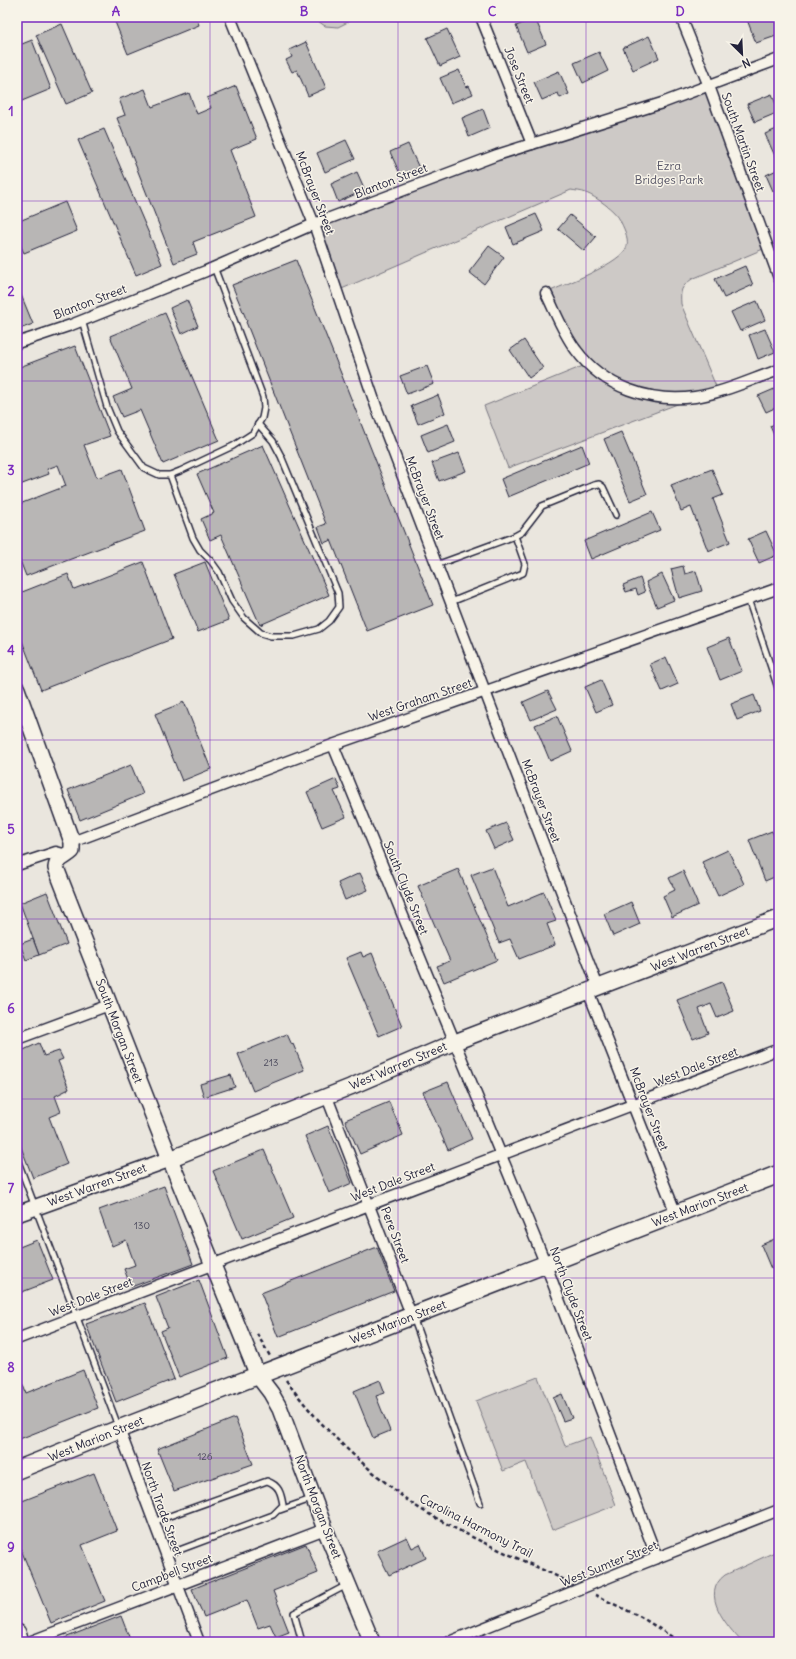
<svg xmlns="http://www.w3.org/2000/svg" width="796" height="1659" font-family="Delius,sans-serif">
<style>
.green{fill:#cdc9c6;stroke:#787680}
.building{fill:#b8b6b5;stroke:#22223b}
.lines{fill:none;stroke-linecap:round;stroke-linejoin:round}
.lane-casing{stroke:#22223b;stroke-width:8}
.street-casing{stroke:#22223b;stroke-width:13}
.secondary-casing{stroke:#22223b;stroke-width:18}
.primary-casing{stroke:#22223b;stroke-width:20}
.path{stroke:#22223b;stroke-width:2.5;stroke-dasharray:4 3;stroke-linecap:butt}
.lane{stroke:#f7f3e8;stroke-width:5}
.street{stroke:#f7f3e8;stroke-width:10}
.secondary{stroke:#f7f3e8;stroke-width:15}
.primary{stroke:#f7f3e8;stroke-width:17}
.street-bridge-casing{stroke:#22223b;stroke-width:13;stroke-linecap:butt}
.street-bridge{stroke:#f7f3e8;stroke-width:10}
.grid{fill:none;stroke:#7b2cbf;stroke-width:1;stroke-opacity:0.55}
.labels{text-anchor:middle;stroke-width:3;stroke-linejoin:round;paint-order:stroke}
.number-label{font-size:10px;fill:#48475a}
.street-label{font-size:12px;fill:#22223b;stroke:#f7f3e8}
.park-label{font-size:12px;fill:#555465;stroke:#f7f3e8}
.neatline{fill:none;stroke:#7b2cbf;stroke-width:1.5}
.grid-label{font-size:13px;text-anchor:middle;font-weight:bold;fill:#7b2cbf}
</style>
<rect width="100%" height="100%" fill="#eae6de"/>
<filter id="ink" filterUnits="userSpaceOnUse"><feTurbulence type="fractalNoise" baseFrequency=".025" numOctaves="2"/><feDisplacementMap in="SourceGraphic" scale="8" xChannelSelector="R" yChannelSelector="G"/><feConvolveMatrix kernelMatrix="1 2 1 2 8 2 1 2 1" color-interpolation-filters="sRGB"/></filter>
<g filter="url(#ink)">
<g class="green">
<polygon points="312,17 358,17 338,27 325,26"/>
<path d="M 709,86 L 768,247 L 692,279 C 681,287 680,290 681,304 L 718,391 L 696,397 L 508,468 L 484,406 L 588,364 L 546,293 C 563,285 623,263 627,246 C 629,237 623,227 620,220 C 615,210 596,197 586,193 C 582,191 576,191 571,190 L 337,291 L 314,224 Z"/>
<polygon points="538,1377 565,1446 590,1437 616,1505 552,1530 526,1462 503,1471 476,1401"/>
<path d="M 779,1550 L 779,1642 L 742,1642 C 727,1626 699,1594 725,1575 Z"/>
</g>
<g class="building">
<polygon points="113,17 196,17 199,25 128,54"/>
<polygon points="746,17 778,17 779,35 756,43"/>
<polygon points="535,18 546,44 527,52 516,26"/>
<polygon points="62,24 92,93 66,104 36,35"/>
<polygon points="447,29 460,57 440,66 427,38"/>
<polygon points="649,36 659,58 633,70 623,48"/>
<polygon points="32,40 51,89 17,103 17,46"/>
<polygon points="306,42 326,88 308,96 297,70 292,72 286,60 292,57 289,50"/>
<polygon points="599,52 608,71 583,83 574,63"/>
<polygon points="459,70 466,87 469,86 473,94 451,103 440,78"/>
<polygon points="559,71 569,94 560,98 558,93 542,100 534,82"/>
<polygon points="236,86 257,139 230,150 256,217 193,242 197,254 174,263 117,118 125,115 119,99 145,89 152,107 189,93 197,114 211,108 207,98"/>
<polygon points="772,94 779,112 755,122 747,104"/>
<polygon points="483,109 490,128 469,137 462,118"/>
<polygon points="779,128 779,154 775,156 765,134"/>
<polygon points="104,129 162,264 136,275 78,140"/>
<polygon points="346,140 355,159 325,172 317,153"/>
<polygon points="408,144 419,168 401,176 390,152"/>
<polygon points="779,169 779,189 773,191 766,175"/>
<polygon points="357,172 365,190 338,202 331,184"/>
<polygon points="65,202 77,231 24,253 17,238 17,222"/>
<polygon points="536,214 544,231 513,244 506,227"/>
<polygon points="570,215 596,237 584,251 558,229"/>
<polygon points="489,246 504,257 484,284 469,272"/>
<polygon points="296,260 433,605 367,631 331,540 324,543 318,527 326,524 246,322 247,321 232,285"/>
<polygon points="745,266 753,285 724,298 715,279"/>
<polygon points="17,285 33,324 17,330"/>
<polygon points="187,300 198,326 181,334 170,308"/>
<polygon points="757,301 765,320 740,331 731,312"/>
<polygon points="165,313 219,440 163,464 140,410 122,417 113,397 132,389 110,336"/>
<polygon points="765,329 775,352 758,359 749,335"/>
<polygon points="524,340 543,368 529,378 510,350"/>
<polygon points="75,346 110,436 84,445 97,478 122,469 145,531 26,576 17,553 17,505 66,486 58,465 47,469 49,474 17,486 17,368"/>
<polygon points="427,366 434,384 407,394 400,376"/>
<polygon points="779,387 779,406 766,412 758,396"/>
<polygon points="438,395 445,413 418,424 411,406"/>
<polygon points="779,422 779,441 777,442 770,426"/>
<polygon points="448,424 455,442 428,453 421,435"/>
<polygon points="621,432 647,494 630,501 604,439"/>
<polygon points="263,445 329,595 260,625 221,535 210,540 201,519 214,513 197,474"/>
<polygon points="582,445 589,463 508,497 501,479"/>
<polygon points="459,453 466,471 439,481 432,463"/>
<polygon points="712,469 723,495 713,499 730,542 708,551 691,507 681,511 671,485"/>
<polygon points="652,512 660,530 591,559 584,541"/>
<polygon points="766,531 777,555 759,563 748,539"/>
<polygon points="143,562 172,639 41,690 17,628 17,594 68,574 74,589"/>
<polygon points="205,562 229,620 198,632 174,574"/>
<polygon points="683,566 685,574 696,571 702,591 679,598 671,569"/>
<polygon points="662,574 674,600 657,607 646,582"/>
<polygon points="640,578 645,592 638,595 636,589 626,592 623,585"/>
<polygon points="729,638 742,671 720,680 707,647"/>
<polygon points="666,657 678,684 662,691 650,664"/>
<polygon points="601,680 612,705 596,712 585,687"/>
<polygon points="548,691 557,709 531,720 523,702"/>
<polygon points="754,695 760,711 737,720 731,704"/>
<polygon points="184,702 211,769 182,781 155,714"/>
<polygon points="557,716 572,751 550,761 535,725"/>
<polygon points="131,765 143,794 80,820 68,790"/>
<polygon points="336,779 340,789 334,791 346,817 322,827 307,792"/>
<polygon points="506,823 514,840 494,849 486,831"/>
<polygon points="772,831 779,847 779,875 765,881 749,840"/>
<polygon points="728,850 744,884 718,896 702,862"/>
<polygon points="492,867 508,907 544,892 556,921 547,924 555,945 519,959 510,939 499,943 471,875"/>
<polygon points="458,869 497,960 444,982 437,966 450,961 418,886"/>
<polygon points="683,871 698,905 672,917 663,896 675,890 669,878"/>
<polygon points="360,873 368,890 345,900 338,883"/>
<polygon points="47,892 67,944 39,955 20,903"/>
<polygon points="631,902 640,924 613,936 604,914"/>
<polygon points="33,939 39,955 26,960 20,944"/>
<polygon points="361,952 363,957 372,953 402,1026 379,1036 346,958"/>
<polygon points="722,982 734,1011 717,1018 711,1004 699,1009 708,1033 693,1039 677,1000"/>
<polygon points="287,1034 292,1045 293,1044 304,1070 253,1091 238,1054"/>
<polygon points="39,1043 44,1056 59,1051 63,1059 58,1061 69,1089 55,1096 61,1112 49,1117 67,1164 33,1178 17,1137 17,1053"/>
<polygon points="231,1075 235,1087 204,1097 200,1084"/>
<polygon points="448,1082 472,1139 448,1150 423,1092"/>
<polygon points="389,1102 403,1135 360,1154 345,1120"/>
<polygon points="328,1126 352,1183 329,1193 305,1136"/>
<polygon points="264,1150 293,1218 242,1239 213,1171"/>
<polygon points="164,1186 193,1264 131,1287 124,1269 135,1265 126,1240 112,1246 99,1210"/>
<polygon points="779,1237 779,1265 771,1269 761,1245"/>
<polygon points="37,1240 53,1280 17,1294 17,1248"/>
<polygon points="377,1247 394,1291 278,1337 261,1293"/>
<polygon points="199,1280 228,1358 179,1377 161,1331 168,1328 156,1297"/>
<polygon points="145,1303 174,1379 116,1402 86,1324"/>
<polygon points="17,1369 26,1393 83,1370 98,1408 17,1440"/>
<polygon points="380,1380 385,1393 376,1396 390,1431 373,1438 354,1391"/>
<polygon points="562,1394 572,1418 563,1421 553,1398"/>
<polygon points="235,1418 253,1464 174,1491 157,1449"/>
<polygon points="94,1473 117,1531 82,1545 105,1601 51,1623 17,1540 17,1503"/>
<polygon points="407,1537 412,1548 420,1544 426,1558 389,1575 377,1551"/>
<polygon points="306,1544 318,1573 273,1591 289,1632 276,1637 270,1624 258,1628 247,1600 204,1617 192,1589"/>
<polygon points="121,1616 131,1642 63,1642 62,1639"/>
</g>
<g class="lines">
<g class="lane-casing">
<g id="lane">
<polyline points="82,320 107,407 117,431 144,468 159,475 170,475 180,471 233,446 253,433 262,418 264,408 263,397 214,267"/>
<polyline points="170,475 193,538 200,550 211,561 219,572 232,601 244,618 261,633 271,636 294,636 319,629 329,621 339,607 338,593 281,456 273,441 258,424"/>
<polyline points="515,536 522,532 542,506 594,485 599,484 603,487 616,515"/>
<polyline points="436,565 515,536 525,564 523,573 451,602"/>
<polyline points="748,599 779,691"/>
<polyline points="17,1159 118,1426"/>
<polyline points="413,1317 480,1503"/>
<polyline points="280,1510 311,1499"/>
<path d="M 153,1522 L 267,1481 C 279,1485 281,1493 283,1505 L 273,1515 L 166,1555"/>
<polyline points="302,1642 294,1613 347,1585"/>
</g>
</g>
<g class="street-casing">
<g id="street">
<polyline points="230,17 314,224 377,409 598,987"/>
<polyline points="481,17 532,144"/>
<polyline points="681,17 709,86 779,278"/>
<path d="M 546,293 C 555,311 563,333 576,350 C 603,387 650,403 695,397 C 723,393 752,379 779,370"/>
<polyline points="17,343 71,325 206,271 314,224 497,155 662,103 779,59"/>
<polyline points="333,745 546,1265 657,1558"/>
<polyline points="72,842 304,755 779,588"/>
<polyline points="17,865 56,852 67,855"/>
<polyline points="588,991 676,1214"/>
<polyline points="17,1039 109,1005"/>
<polyline points="327,1097 412,1317"/>
<polyline points="17,1339 779,1049"/>
<polyline points="119,1429 199,1642"/>
<polyline points="631,1568 779,1510"/>
<polyline points="29,1642 325,1529"/>
<polyline points="449,1642 553,1600"/>
</g>
</g>
<g class="secondary-casing">
<g id="secondary">
<path d="M 17,689 L 72,842 L 72,851 C 66,857 57,858 56,868 L 170,1159 L 258,1376 L 271,1393 L 280,1409 L 325,1529 L 372,1642"/>
<polyline points="17,1214 170,1159 350,1087 455,1042 779,918"/>
</g>
</g>
<g class="primary-casing">
<g id="primary">
<polyline points="17,1470 119,1429 779,1174"/>
<polyline points="17,1633 20,1642"/>
</g>
</g>
<g class="path">
<polyline points="257,1334 270,1356"/>
<path d="M 286,1380 C 314,1419 348,1452 385,1482 C 395,1490 404,1498 414,1505 C 462,1535 516,1557 567,1581"/>
<polyline points="595,1595 641,1617 680,1642"/>
</g>
<use href="#lane" class="lane"/>
<use href="#street" class="street"/>
<use href="#secondary" class="secondary"/>
<use href="#primary" class="primary"/>
<g class="street-bridge-casing">
<polyline id="street-bridge" points="553,1600 631,1568"/>
</g>
<use href="#street-bridge" class="street-bridge"/>
</g>
</g>
<path class="grid" d="M 210,17 L 210,1642M 398,17 L 398,1642M 586,17 L 586,1642M 17,201 L 779,201M 17,381 L 779,381M 17,560 L 779,560M 17,740 L 779,740M 17,919 L 779,919M 17,1099 L 779,1099M 17,1278 L 779,1278M 17,1458 L 779,1458"/>
<g class="labels">
<g class="number-label">
<text x="271" y="1066">213</text>
<text x="142" y="1229">130</text>
<text x="205" y="1460">126</text>
</g>
<g class="street-label">
<text transform="translate(519 75) rotate(68)" y="4">Jose Street</text>
<text transform="translate(743 142) rotate(70)" y="4">South Martin Street</text>
<text transform="translate(391 181) rotate(-21)" y="4">Blanton Street</text>
<text transform="translate(315 193) rotate(69)" y="4">McBrayer Street</text>
<text transform="translate(90 302) rotate(-21)" y="4">Blanton Street</text>
<text transform="translate(425 498) rotate(69)" y="4">McBrayer Street</text>
<text transform="translate(420 700) rotate(-19)" y="4">West Graham Street</text>
<text transform="translate(541 801) rotate(69)" y="4">McBrayer Street</text>
<text transform="translate(406 888) rotate(68)" y="4">South Clyde Street</text>
<text transform="translate(700 949) rotate(-21)" y="4">West Warren Street</text>
<text transform="translate(119 1031) rotate(69)" y="4">South Morgan Street</text>
<text transform="translate(398 1066) rotate(-23)" y="4">West Warren Street</text>
<text transform="translate(696 1067) rotate(-21)" y="4">West Dale Street</text>
<text transform="translate(649 1109) rotate(69)" y="4">McBrayer Street</text>
<text transform="translate(393 1182) rotate(-21)" y="4">West Dale Street</text>
<text transform="translate(97 1185) rotate(-20)" y="4">West Warren Street</text>
<text transform="translate(700 1205) rotate(-21)" y="4">West Marion Street</text>
<text transform="translate(395 1235) rotate(69)" y="4">Pere Street</text>
<text transform="translate(571 1294) rotate(69)" y="4">North Clyde Street</text>
<text transform="translate(91 1297) rotate(-21)" y="4">West Dale Street</text>
<text transform="translate(398 1322) rotate(-21)" y="4">West Marion Street</text>
<text transform="translate(96 1439) rotate(-22)" y="4">West Marion Street</text>
<text transform="translate(318 1507) rotate(69)" y="4">North Morgan Street</text>
<text transform="translate(162 1509) rotate(70)" y="4">North Trade Street</text>
<text transform="translate(476 1526) rotate(27)" y="4">Carolina Harmony Trail</text>
<text transform="translate(609 1564) rotate(-22)" y="4">West Sumter Street</text>
<text transform="translate(172 1573) rotate(-21)" y="4">Campbell Street</text>
</g>
<g class="park-label">
<text x="669" y="170">Ezra<tspan x="669" dy="14">Bridges Park</tspan></text>
</g>
</g>
<rect width="796" height="1659" fill="none" stroke="#f7f3e8" stroke-width="44"/>
<g transform="translate(742 54) rotate(156)" stroke="#f7f3e8" stroke-width="3" paint-order="stroke">
<path d="M0-3L7 15L0 10L-7 15Z" fill="#22223b"/>
<text y="-6" font-size="11" font-weight="bold" text-anchor="middle" fill="#22223b">N</text>
</g>
<rect x="22" y="22" width="752" height="1615" class="neatline"/>
<g class="grid-label">
<text x="116" y="16">A</text>
<text x="304" y="16">B</text>
<text x="492" y="16">C</text>
<text x="680" y="16">D</text>
<text x="11" y="116">1</text>
<text x="11" y="296">2</text>
<text x="11" y="475">3</text>
<text x="11" y="655">4</text>
<text x="11" y="834">5</text>
<text x="11" y="1013">6</text>
<text x="11" y="1193">7</text>
<text x="11" y="1372">8</text>
<text x="11" y="1552">9</text>
</g>
</svg>
